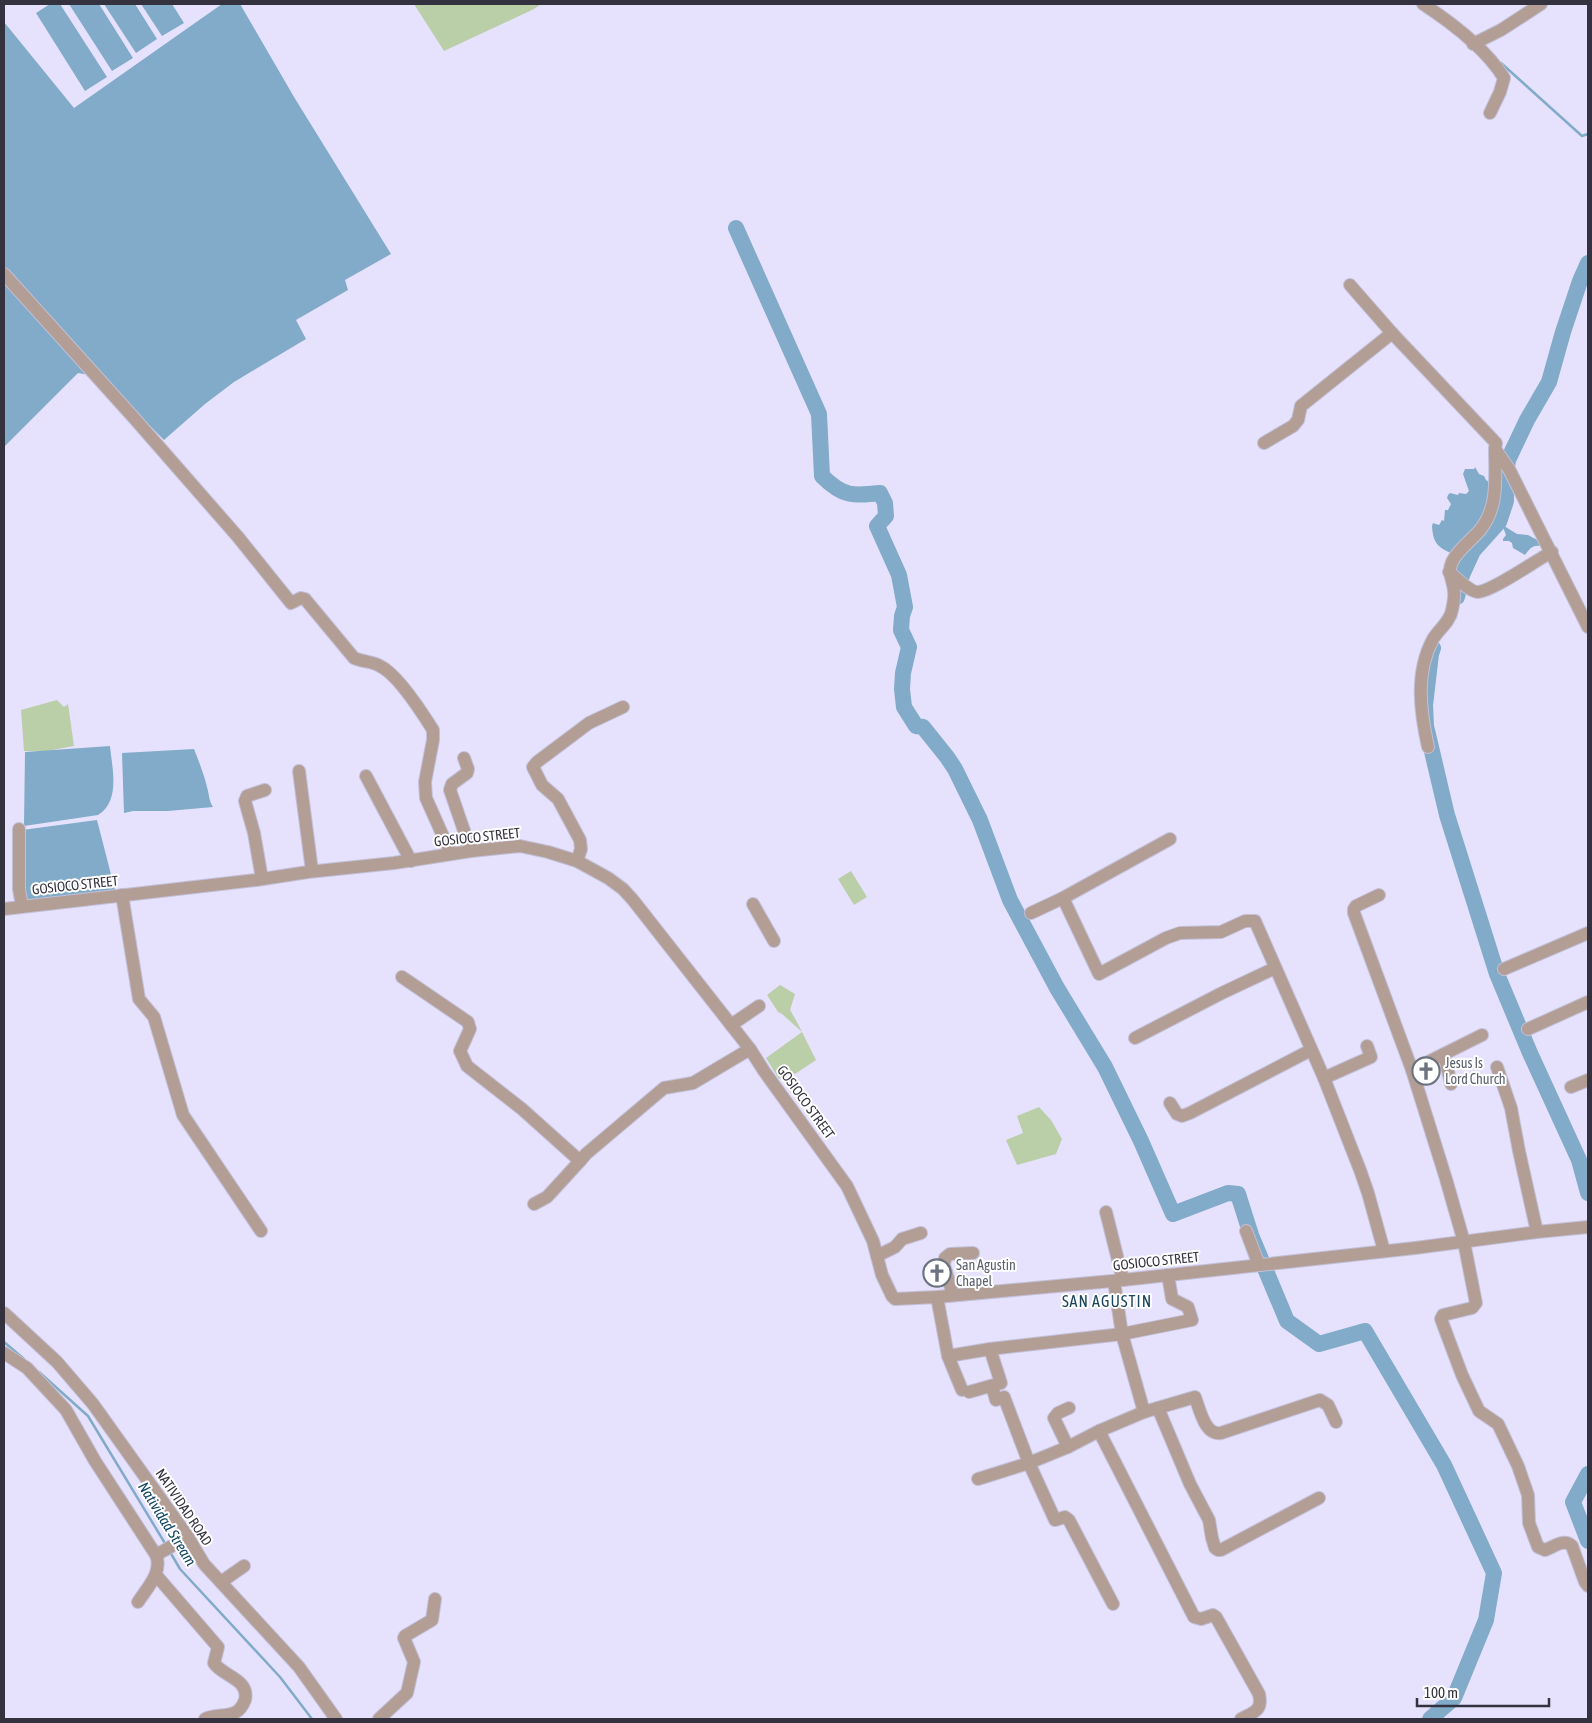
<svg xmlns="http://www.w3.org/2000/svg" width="1592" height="1723" font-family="'Asap Condensed',sans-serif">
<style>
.green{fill:#bacea8}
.water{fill:#81abc8}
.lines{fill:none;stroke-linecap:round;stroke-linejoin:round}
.stream{stroke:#81abc8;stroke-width:2.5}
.river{stroke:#81abc8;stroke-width:16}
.minor-casing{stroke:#c2bfd8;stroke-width:14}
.minor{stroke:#b39e96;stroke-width:12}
.labels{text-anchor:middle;stroke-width:4;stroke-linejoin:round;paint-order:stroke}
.street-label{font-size:14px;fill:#34323f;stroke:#fff}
.worship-label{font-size:14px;fill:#5b616d;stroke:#fff;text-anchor:start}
.water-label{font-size:15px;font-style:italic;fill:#104462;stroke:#fff}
.quarter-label{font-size:16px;letter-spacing:1px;fill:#1a445a;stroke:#fff}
</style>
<rect width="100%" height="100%" fill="#e6e2fe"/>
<g class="green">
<polygon points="414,4 541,4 534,9 444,51"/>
<polygon points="57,700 64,707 68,704 74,746 47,751 24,751 21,710"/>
<polygon points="851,871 867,897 854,905 838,879"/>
<path d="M 780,985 L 795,994 L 790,1010 C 800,1026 807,1043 816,1060 L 795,1074 L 789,1071 L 779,1079 L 766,1058 L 802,1032 L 782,1014 L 778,1012 L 767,995 Z"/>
<polygon points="1039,1107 1051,1120 1062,1139 1056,1154 1017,1165 1006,1140 1023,1133 1017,1116"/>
</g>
<g class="water">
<polygon points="50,4 60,4 107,77 85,91 36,13"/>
<polygon points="69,4 99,4 133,58 112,71"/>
<polygon points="104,4 135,4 157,39 136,53"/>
<polygon points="141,4 172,4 184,23 162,36"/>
<polygon points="222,4 240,4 294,97 391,254 345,280 348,290 296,320 306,339 234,382 205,404 164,440 101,377 78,373 4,447 4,22 74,108"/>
<path d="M 1475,467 L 1479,474 L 1484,476 L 1486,480 L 1492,484 L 1489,505 L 1475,527 L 1451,553 C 1437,547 1433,542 1432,526 L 1433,523 L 1439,525 L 1442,520 L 1444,521 L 1445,510 L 1448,510 L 1451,504 L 1447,498 L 1448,495 L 1450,493 L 1458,495 L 1459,493 L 1466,494 L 1469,491 L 1463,474 L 1465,469 L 1474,469 Z"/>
<path d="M 1504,526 L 1517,534 L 1528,535 L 1541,542 L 1539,546 C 1532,545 1529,550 1525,555 L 1513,548 L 1512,543 L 1509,541 L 1503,541 L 1503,539 L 1506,535 L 1503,527 Z"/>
<path d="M 110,746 C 112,768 121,801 98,815 L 24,826 L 25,752 Z"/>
<path d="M 194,749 C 199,762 204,774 207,787 C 209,794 209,801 213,807 L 168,811 L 133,811 L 124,813 L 122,753 Z"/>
<polygon points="97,820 116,894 23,902 22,830"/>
</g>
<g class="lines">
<g class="stream">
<polyline points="1501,63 1582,136 1588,134"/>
<polyline points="4,1342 24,1359"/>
<polyline points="39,1372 88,1416 166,1545"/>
<polyline points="170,1552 180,1569 280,1677 312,1719"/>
</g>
<g class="river">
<path d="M 736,228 L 819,414 L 822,476 C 843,497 853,496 880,493 L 885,503 L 886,516 L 877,526 L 899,575 L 905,607 L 902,616 L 901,630 L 909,647 L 903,673 L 902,689 L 904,707 L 916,726 L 923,727 L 947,757 L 955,769 L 980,820 L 1010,900 L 1057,988 L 1105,1067 L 1141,1141 L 1173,1214 L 1228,1193 L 1238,1194 L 1251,1235 L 1287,1321 L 1319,1344 L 1365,1331 L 1444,1465 L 1494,1573 L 1486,1620 L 1454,1698 L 1430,1719"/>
<polyline points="1457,597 1462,575 1473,551 1499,522 1506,501 1506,476 1508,460 1527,420 1549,382 1563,332 1580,281 1588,263"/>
<polyline points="1433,648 1431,654 1425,705 1426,726 1447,815 1497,974 1530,1053 1579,1160 1588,1193"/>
<polyline points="1588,1474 1573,1502 1588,1541"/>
</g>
<g class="minor-casing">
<g id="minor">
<path d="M 1423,4 C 1452,23 1486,49 1504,78 L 1500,92 L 1490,113"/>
<polyline points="1473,44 1501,30 1541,4"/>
<path d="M 4,274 L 134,418 L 238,537 L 291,603 L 301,598 L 305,599 L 354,658 C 363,662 372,661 380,666 C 397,674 423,714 433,730 L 433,740 L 425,782 L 426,798 L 451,854"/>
<polyline points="1350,285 1392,333 1496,443 1495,449 1509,469 1588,627"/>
<polyline points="1264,443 1293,426 1298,420 1301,406 1392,333"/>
<path d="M 1449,572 C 1455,577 1470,592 1478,592 C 1493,591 1536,560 1552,552"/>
<path d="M 1428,747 C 1420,711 1415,672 1433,639 C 1439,629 1450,622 1452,610 C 1453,605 1455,597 1454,591 C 1453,580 1447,573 1452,562 C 1458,549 1471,541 1480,530 C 1499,507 1495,477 1495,449"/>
<polyline points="464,758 468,769 467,773 452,784 450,790 471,851"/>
<polyline points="299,771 312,871"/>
<polyline points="366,776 411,861"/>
<polyline points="19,829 19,889 22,906"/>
<polyline points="577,861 581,849 580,840 558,799 542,785 533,767 537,762 589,723 623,707"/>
<polyline points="262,879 254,833 245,801 247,796 265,790"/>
<polyline points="122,895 139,999 154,1017 183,1115 261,1231"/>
<path d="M 1379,895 L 1356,906 L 1354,909 L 1354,913 L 1412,1070 L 1446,1179 L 1464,1242 L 1476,1303 L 1472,1308 L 1443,1315 L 1441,1319 L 1462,1375 L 1479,1411 L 1498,1424 L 1518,1466 L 1528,1495 L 1529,1523 L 1538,1547 L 1545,1550 C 1554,1547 1564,1538 1572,1546 L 1585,1582 L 1588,1586"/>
<polyline points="1063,898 1099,974 1166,938 1180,933 1221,932 1245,921 1255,921 1324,1078 1360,1170 1368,1193 1384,1251"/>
<polyline points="753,904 774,941"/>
<polyline points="4,909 256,880 308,872 394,863 471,851 520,846 548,852 577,861 608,878 623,889 633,900 750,1049 764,1071 847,1186 873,1241 882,1275 892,1296 895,1299 937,1297 1123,1280 1415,1248 1537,1232 1588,1227"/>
<polyline points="1031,913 1063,898 1170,839"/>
<polyline points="1504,969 1588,933"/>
<polyline points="402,977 468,1022 470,1029 460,1051 467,1066 522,1109 580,1161 547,1197 534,1204"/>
<polyline points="731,1025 759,1006"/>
<polyline points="1528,1029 1588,1002"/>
<polyline points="1135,1038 1222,993 1275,968"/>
<polyline points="1444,1054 1451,1084"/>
<polyline points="1497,1067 1511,1108 1519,1151 1537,1232"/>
<polyline points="1412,1070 1482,1035"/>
<polyline points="1324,1078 1371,1057 1367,1046"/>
<polyline points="1571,1087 1588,1080"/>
<polyline points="1170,1103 1177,1114 1182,1116 1190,1113 1311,1050"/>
<polyline points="580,1161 586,1154 664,1088 693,1083 750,1049"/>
<polyline points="1106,1212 1123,1280"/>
<polyline points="1246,1231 1259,1265"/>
<polyline points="877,1256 895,1247 902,1239 921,1233"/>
<polyline points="1114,1281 1122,1334 1144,1412"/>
<polyline points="953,1295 944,1265 945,1258 950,1254 973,1253"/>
<polyline points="937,1297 948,1356 990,1349 1122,1334 1192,1320 1188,1307 1172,1299 1168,1275"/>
<polyline points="4,1313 57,1362 93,1404 188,1537 204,1564 299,1667 336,1719"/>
<path d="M 4,1353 L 27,1368 L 66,1410 L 95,1461 L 156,1555 C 163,1572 147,1588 138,1602"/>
<polyline points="948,1356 962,1390"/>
<polyline points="969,1392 1001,1383 990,1349"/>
<polyline points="1069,1408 1058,1413 1054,1418 1068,1447 1029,1463 1055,1520 1065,1517 1069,1520 1113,1604"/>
<polyline points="1158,1408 1190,1484 1209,1520 1212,1538 1215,1548 1218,1550 1221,1550 1319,1498"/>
<path d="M 1099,1431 L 1194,1617 L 1201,1619 L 1213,1615 L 1216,1617 L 1259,1694 C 1263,1711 1254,1712 1241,1719"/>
<path d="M 1068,1447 L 1099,1431 L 1144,1412 L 1195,1397 C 1200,1410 1205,1436 1221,1433 L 1320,1400 L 1328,1405 L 1336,1422"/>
<polyline points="978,1479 1029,1463 1004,1397 996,1400 992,1386"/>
<polyline points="156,1555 188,1537"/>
<path d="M 156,1575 L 218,1647 L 214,1663 C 222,1676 250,1679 245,1700 C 243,1705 240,1710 236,1712 C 227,1717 214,1714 205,1719"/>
<polyline points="221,1582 244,1566"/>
<polyline points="379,1719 407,1693 414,1662 404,1638 405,1636 432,1620 435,1599"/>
</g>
</g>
<use href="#minor" class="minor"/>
</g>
<defs>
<g id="church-ring" transform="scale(1.4375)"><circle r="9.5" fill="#fff" stroke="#6b7280" stroke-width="1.5"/><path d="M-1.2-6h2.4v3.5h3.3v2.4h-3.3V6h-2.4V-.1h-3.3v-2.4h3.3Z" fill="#6b7280"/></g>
</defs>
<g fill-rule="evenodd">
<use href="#church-ring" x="1426" y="1071"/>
<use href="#church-ring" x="937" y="1273"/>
</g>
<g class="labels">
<g class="street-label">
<text transform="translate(477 837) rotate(-6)" y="5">GOSIOCO STREET</text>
<text transform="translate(75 885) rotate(-6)" y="5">GOSIOCO STREET</text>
<text transform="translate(806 1102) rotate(54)" y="5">GOSIOCO STREET</text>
<text transform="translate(1156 1261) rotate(-6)" y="5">GOSIOCO STREET</text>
<text transform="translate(184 1507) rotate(56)" y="5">NATIVIDAD ROAD</text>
</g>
<g class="worship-label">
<text x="1445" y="1068">Jesus Is<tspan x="1445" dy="16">Lord Church</tspan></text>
<text x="956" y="1270">San Agustin<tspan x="956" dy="16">Chapel</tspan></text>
</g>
<g class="water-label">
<text transform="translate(167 1524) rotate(58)" y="5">Natividad Stream</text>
</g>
<g class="quarter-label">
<text x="1107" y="1307">SAN AGUSTIN</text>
</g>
</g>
<rect width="1592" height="1723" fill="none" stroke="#34323f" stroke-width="10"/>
<path d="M1417 1698v8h132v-8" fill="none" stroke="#34323f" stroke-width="2.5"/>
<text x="1424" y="1698" font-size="15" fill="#34323f" stroke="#ffffff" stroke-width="4" paint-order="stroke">100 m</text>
</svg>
